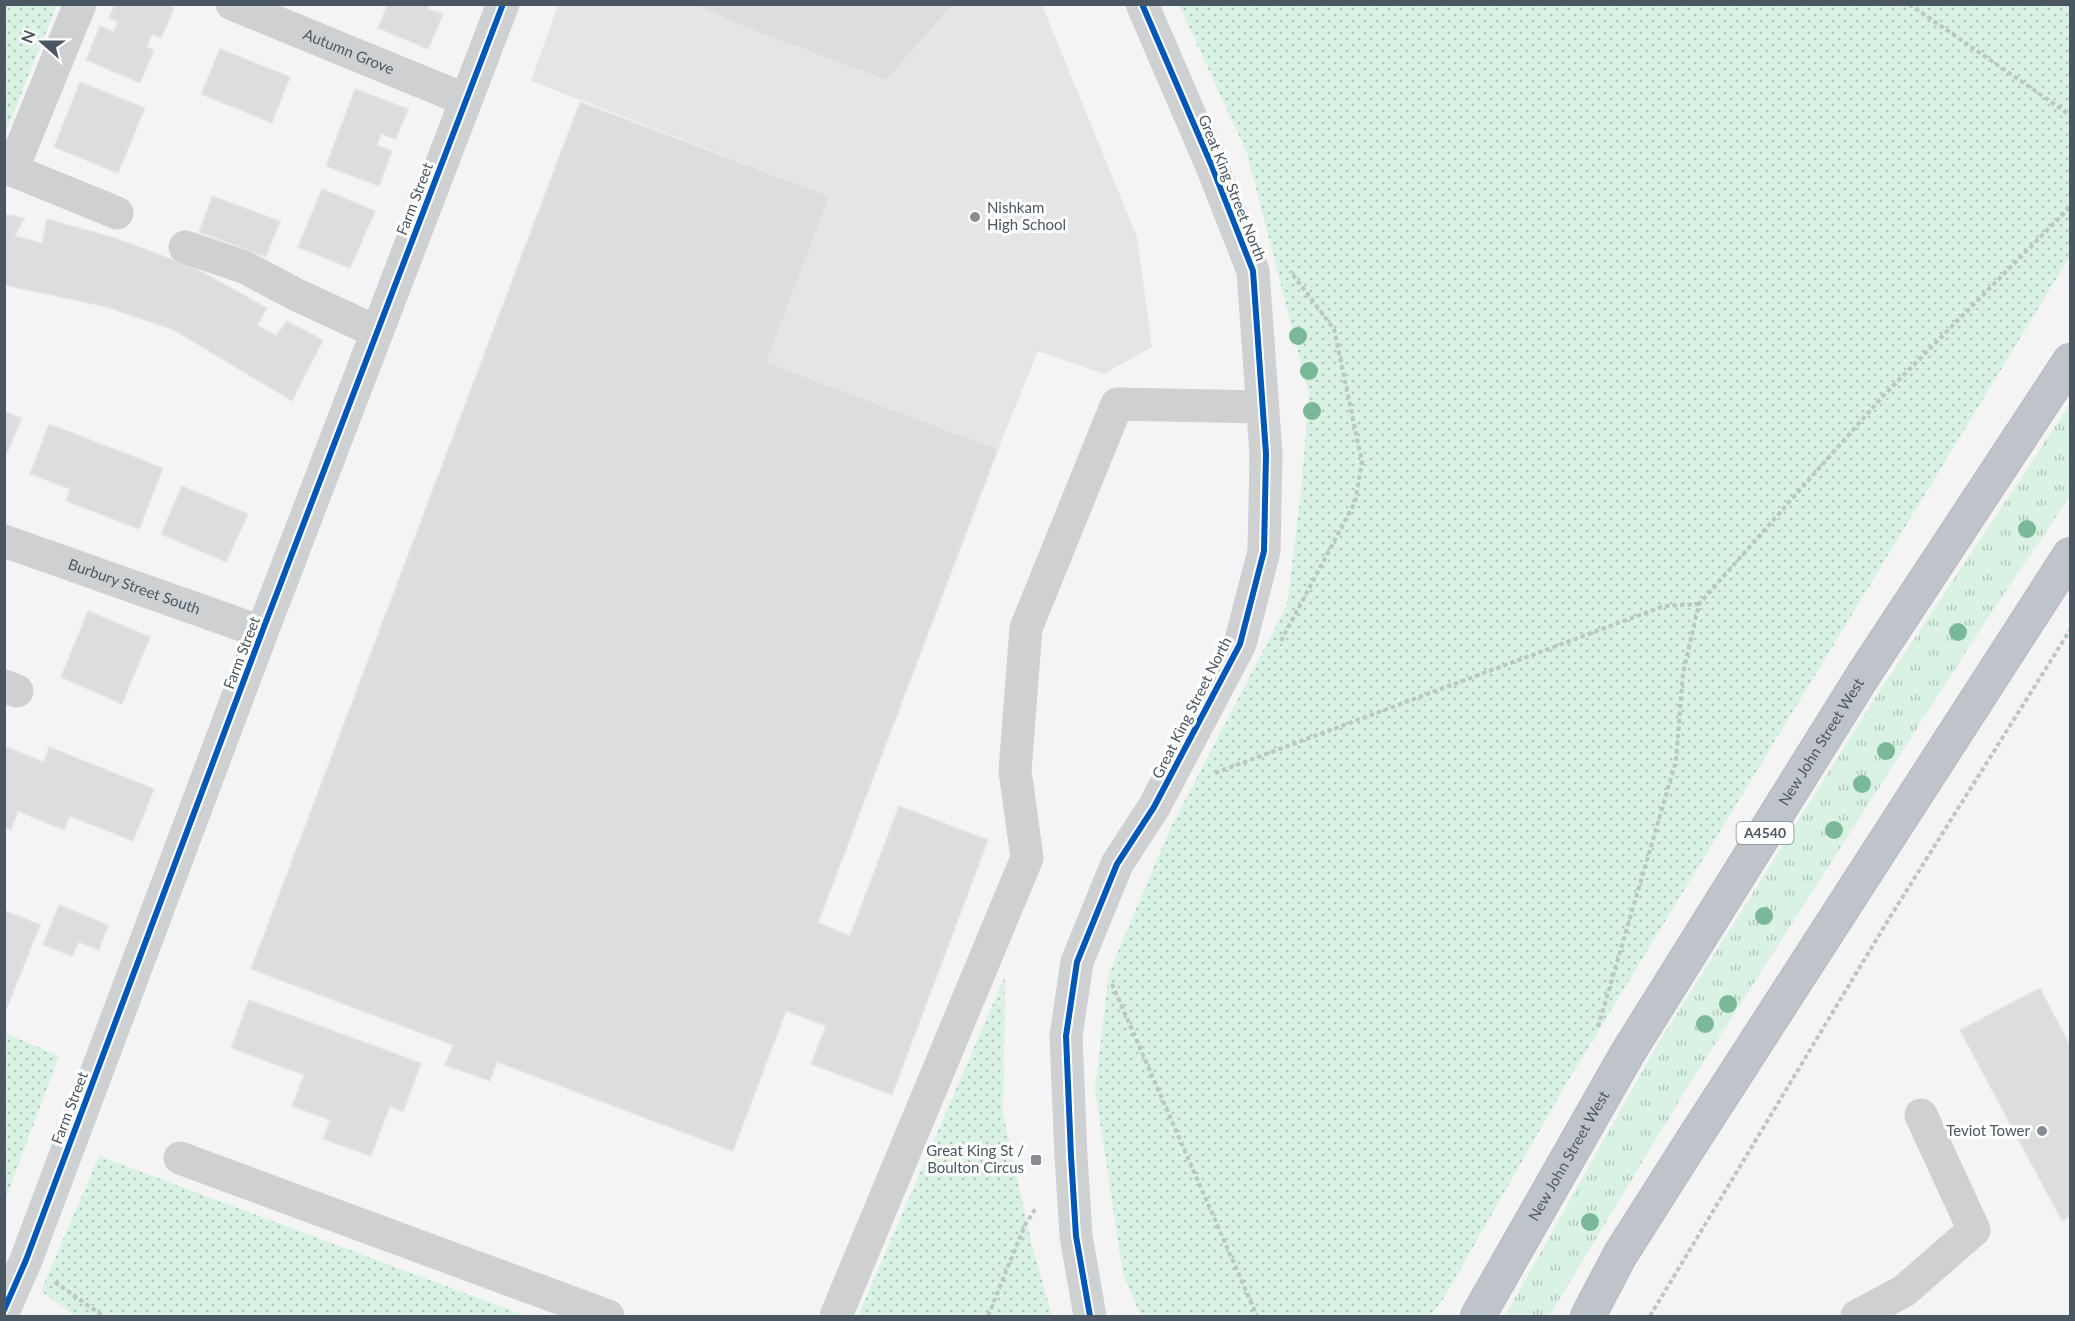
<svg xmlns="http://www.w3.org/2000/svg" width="2075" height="1321" font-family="Lato,sans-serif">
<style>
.education{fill:#e6e5e6}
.grass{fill:url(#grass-tufts)}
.park{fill:url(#park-dots)}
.building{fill:#ddddde;stroke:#e5e6e7;stroke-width:1.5}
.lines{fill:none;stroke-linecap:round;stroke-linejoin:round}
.highway-casing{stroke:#b9bec3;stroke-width:36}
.path{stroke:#bcc7c4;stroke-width:4;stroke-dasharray:4.5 3;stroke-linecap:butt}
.minor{stroke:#ced0d2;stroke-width:33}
.highway{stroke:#bec4c9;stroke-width:33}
.cycleway-casing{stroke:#fff;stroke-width:10}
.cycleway{stroke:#0057b8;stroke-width:6}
.tree{fill:#7ab899}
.poi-dot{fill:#868d94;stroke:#fff;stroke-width:2}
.labels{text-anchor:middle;stroke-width:6;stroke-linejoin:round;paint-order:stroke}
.shield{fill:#fff;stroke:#808990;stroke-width:1.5}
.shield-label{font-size:14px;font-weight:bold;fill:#4a5661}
.street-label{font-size:15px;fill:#4a5661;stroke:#fff}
.poi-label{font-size:15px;fill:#4a5661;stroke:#fff;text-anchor:end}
</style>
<defs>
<pattern id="grass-tufts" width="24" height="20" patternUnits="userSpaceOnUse" patternTransform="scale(1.5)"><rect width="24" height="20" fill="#d9f2e3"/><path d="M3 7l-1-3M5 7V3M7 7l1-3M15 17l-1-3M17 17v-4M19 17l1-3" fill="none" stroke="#b2c7bb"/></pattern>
<pattern id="park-dots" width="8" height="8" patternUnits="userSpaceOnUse" patternTransform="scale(1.5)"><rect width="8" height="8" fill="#d9f2e3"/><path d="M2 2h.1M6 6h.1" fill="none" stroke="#b2c7bb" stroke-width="1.8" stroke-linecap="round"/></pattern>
</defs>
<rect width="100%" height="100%" fill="#f4f4f4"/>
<polygon class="education" points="558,5 1042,5 1137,237 1152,347 1104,374 1038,351 998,449 767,362 830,196 531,81"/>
<polygon class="grass" points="2070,404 2070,496 1985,622 1695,1075 1549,1316 1505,1316 1656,1047 1877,695"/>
<g class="park">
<polygon points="5,4 57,5 5,134 4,5"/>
<polygon points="1179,5 2070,5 2070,256 1568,1081 1444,1298 1430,1316 1141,1316 1123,1274 1095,1089 1109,973 1169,831 1287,605 1301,491 1309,394 1247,153"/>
<polygon points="1005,976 1003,1114 1031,1241 1052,1316 858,1316"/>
<polygon points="5,1033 59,1056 5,1201"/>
<polygon points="99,1156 526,1316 75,1316 41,1291"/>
</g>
<g class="building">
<polygon points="115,4 166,4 174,8 161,38 152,34 147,47 154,50 140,83 86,60 100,26 114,32 118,22 109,18"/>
<polygon points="388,4 430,4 428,9 443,14 428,49 378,28"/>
<polygon points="692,4 954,4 886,81 739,25"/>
<polygon points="220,49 290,77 272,123 201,94"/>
<polygon points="80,82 145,108 118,173 54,147"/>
<polygon points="355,89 408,109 396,139 381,134 377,145 392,151 379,186 326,166"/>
<polygon points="580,102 830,196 767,362 998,449 818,923 850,936 899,806 988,840 892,1095 811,1064 826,1026 786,1011 733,1151 497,1062 490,1081 445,1065 453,1045 251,969"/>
<polygon points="322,189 375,211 350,268 298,247"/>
<polygon points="212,196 280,221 266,257 199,232"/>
<polygon points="4,214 24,218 15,236 42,243 47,219 115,238 195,268 267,308 257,325 276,336 287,321 323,340 292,401 174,330 107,307 4,285"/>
<polygon points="4,411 22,418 4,460"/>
<polygon points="49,424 163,468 139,529 66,501 70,489 30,474"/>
<polygon points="182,486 248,514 226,562 161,534"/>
<polygon points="88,611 150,637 122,704 61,677"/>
<polygon points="4,746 44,762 49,747 154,789 133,841 70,816 64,830 18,811 11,830 4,827"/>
<polygon points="59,905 108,925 99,950 79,942 72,956 43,945"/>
<polygon points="4,910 40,925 4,1015"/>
<polygon points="2040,988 2070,1046 2070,1216 2062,1221 1960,1030"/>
<polygon points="249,1000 421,1063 403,1112 390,1106 371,1156 323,1139 330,1120 292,1106 304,1075 231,1048"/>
</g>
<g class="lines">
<g class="highway-casing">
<g id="highway">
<path id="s3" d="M 1478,1316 L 1627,1054 L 1864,674 L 2070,361"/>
<polyline points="1588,1316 1620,1255 1693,1140 2070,555"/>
</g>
</g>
<g class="path">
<polyline points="1909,4 2070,115"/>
<polyline points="1281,641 1355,502 1362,462 1334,329 1290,271"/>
<polyline points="1215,773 1664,606 1699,604"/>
<polyline points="1112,984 1257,1316"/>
<polyline points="1598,1027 1676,761 1683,673 1699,604 1883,396 2070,207"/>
<polyline points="55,1282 103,1316"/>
<polyline points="988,1316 1025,1225 1036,1208"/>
<polyline points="1650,1316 1890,917 2070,630"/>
</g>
<g class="minor">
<polyline points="80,4 12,170 117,213"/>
<path id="s1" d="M 232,4 L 466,100"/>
<polyline points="185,247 244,267 297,295 377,332"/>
<path id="s2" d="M 4,541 L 262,632"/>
<polyline points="4,686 17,691"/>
<polyline points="180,1158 608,1316"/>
<polyline points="4,1310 26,1260 262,632 503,4"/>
<polyline points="836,1316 1027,858 1015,771 1026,628 1117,404 1262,407"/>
<polyline points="1090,1316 1076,1236 1071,1156 1066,1036 1077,962 1117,864 1154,807 1240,644 1264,551 1266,454 1253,271 1211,164 1142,4"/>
<polyline points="1857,1316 1904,1291 1974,1230 1921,1115"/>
</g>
<use href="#highway" class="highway"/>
<g class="cycleway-casing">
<g id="cycleway">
<polyline points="4,1310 26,1260 262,632 503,4"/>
<polyline points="1090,1316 1076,1236 1071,1156 1066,1036 1077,962 1117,864 1154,807 1240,644 1264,551 1266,454 1253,271 1211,164 1142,4"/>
</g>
</g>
<use href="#cycleway" class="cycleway"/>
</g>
<g class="tree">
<circle cx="1298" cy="336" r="9"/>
<circle cx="1309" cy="371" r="9"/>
<circle cx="1312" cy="411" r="9"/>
<circle cx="2027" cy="529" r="9"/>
<circle cx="1958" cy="632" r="9"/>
<circle cx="1886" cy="751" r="9"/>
<circle cx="1862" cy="784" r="9"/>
<circle cx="1834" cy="830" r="9"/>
<circle cx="1764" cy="916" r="9"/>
<circle cx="1728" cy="1004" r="9"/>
<circle cx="1705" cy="1024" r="9"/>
<circle cx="1590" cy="1222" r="9"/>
</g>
<g class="poi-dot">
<circle cx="975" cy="217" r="6"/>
<circle cx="2042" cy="1131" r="6"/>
<rect x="1030" y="1154" width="12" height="12" rx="3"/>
</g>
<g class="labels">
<rect class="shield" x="1736.5" y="822" width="57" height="22" rx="4.5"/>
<g class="shield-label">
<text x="1765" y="838">A4540</text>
</g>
<g class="street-label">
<text dy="5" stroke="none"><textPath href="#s1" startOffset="126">Autumn Grove</textPath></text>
<text transform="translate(1232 188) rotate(68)" y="5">Great King Street North</text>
<text transform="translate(415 199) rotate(-69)" y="5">Farm Street</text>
<text dy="5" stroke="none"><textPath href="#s2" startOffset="138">Burbury Street South</textPath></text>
<text transform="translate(242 653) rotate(-69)" y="5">Farm Street</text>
<text transform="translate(1192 708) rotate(-63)" y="5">Great King Street North</text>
<text dy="5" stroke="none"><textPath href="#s3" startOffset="669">New John Street West</textPath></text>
<text transform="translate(70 1108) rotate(-69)" y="5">Farm Street</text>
<text dy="5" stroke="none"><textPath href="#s3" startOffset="184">New John Street West</textPath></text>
</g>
<g class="poi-label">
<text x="987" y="213" text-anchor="start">Nishkam<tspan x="987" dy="17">High School</tspan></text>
<text x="2030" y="1136">Teviot Tower</text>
<text x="1024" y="1156">Great King St /<tspan x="1024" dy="17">Boulton Circus</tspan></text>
</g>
</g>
<rect width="2075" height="1321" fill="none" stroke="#4a5661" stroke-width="12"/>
<g transform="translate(42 42) rotate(291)" stroke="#ffffff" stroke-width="4.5" paint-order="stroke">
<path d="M0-4.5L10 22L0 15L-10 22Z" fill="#4a5661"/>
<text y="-9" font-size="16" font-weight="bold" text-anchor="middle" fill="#4a5661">N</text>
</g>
</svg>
